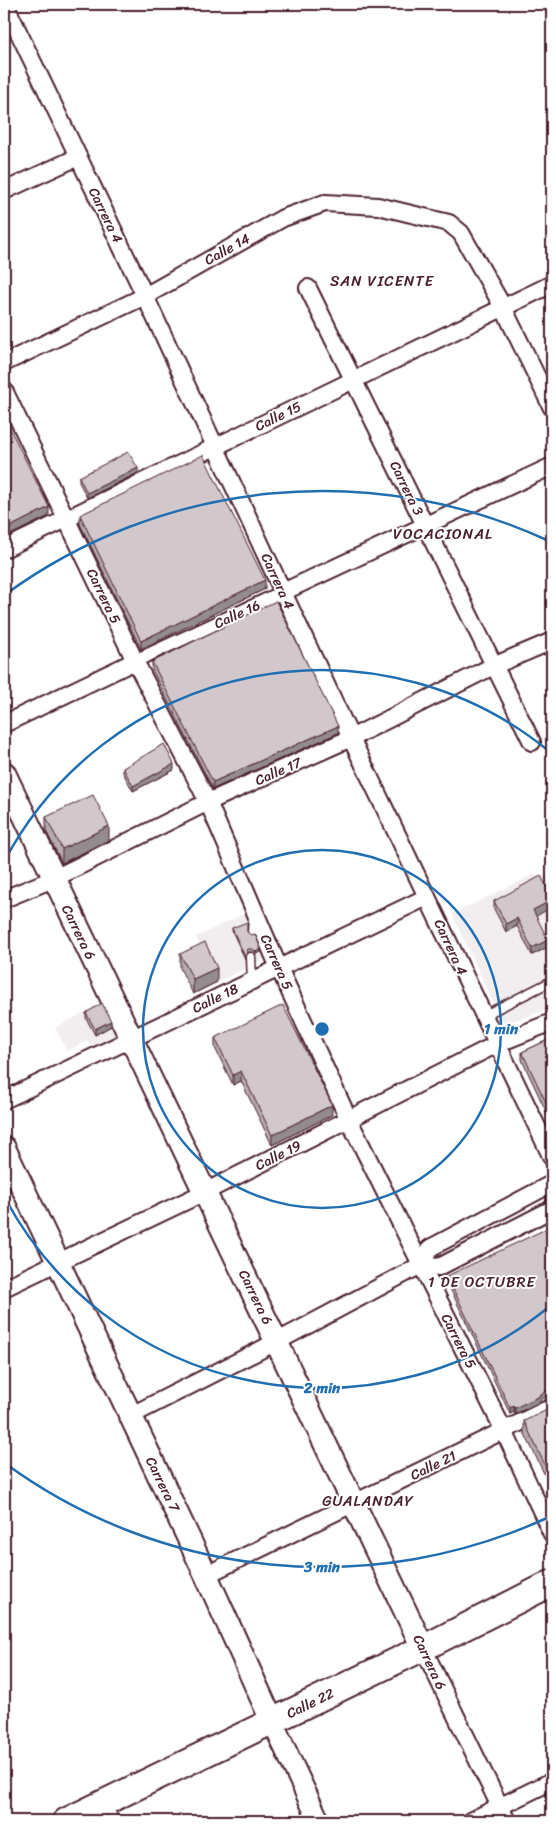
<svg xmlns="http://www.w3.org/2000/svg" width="556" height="1825" font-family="Sriracha,sans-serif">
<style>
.built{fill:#f2eeef}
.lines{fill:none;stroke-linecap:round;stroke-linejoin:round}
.stream{stroke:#91787e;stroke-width:4.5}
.service-casing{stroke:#4a1f2b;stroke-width:11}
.pedestrian-casing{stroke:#4a1f2b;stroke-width:16}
.minor-casing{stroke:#4a1f2b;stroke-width:20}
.tertiary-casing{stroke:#4a1f2b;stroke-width:24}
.secondary-casing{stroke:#4a1f2b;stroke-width:26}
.primary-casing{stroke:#4a1f2b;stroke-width:29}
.service{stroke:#fff;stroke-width:8}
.pedestrian{stroke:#fff;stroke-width:12}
.minor{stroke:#fff;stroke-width:16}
.tertiary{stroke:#fff;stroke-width:20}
.secondary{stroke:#fff;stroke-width:22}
.primary{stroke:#fff;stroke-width:25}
.wall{fill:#b5abaf;stroke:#4a1f2b}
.shaded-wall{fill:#938b8e;stroke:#4a1f2b}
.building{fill:#d2c7cb;stroke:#4a1f2b}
.ring{fill:none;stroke:#1f6fb2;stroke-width:2.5}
.labels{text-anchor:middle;stroke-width:4;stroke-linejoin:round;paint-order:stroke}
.street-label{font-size:14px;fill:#4a1f2b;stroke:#fff}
.neighbourhood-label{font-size:15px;letter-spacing:1px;fill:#4a1f2b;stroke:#fff}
.centre{fill:#1f6fb2;stroke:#fff;stroke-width:2.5}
.ring-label{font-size:15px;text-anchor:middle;font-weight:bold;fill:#1f6fb2;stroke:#fff;stroke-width:4;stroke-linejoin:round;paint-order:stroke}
</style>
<rect width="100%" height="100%" fill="#fff"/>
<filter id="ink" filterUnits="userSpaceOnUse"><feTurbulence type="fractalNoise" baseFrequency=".02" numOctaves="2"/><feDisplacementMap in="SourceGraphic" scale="10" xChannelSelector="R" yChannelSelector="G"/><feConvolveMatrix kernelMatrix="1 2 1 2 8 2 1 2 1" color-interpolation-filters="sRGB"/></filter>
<g filter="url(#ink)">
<g class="built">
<polygon points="533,875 552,875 552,1008 503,1024 452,914"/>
<polygon points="246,913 267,958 217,982 196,937"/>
<polygon points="100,1004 118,1036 94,1049 88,1040 67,1051 55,1028"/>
</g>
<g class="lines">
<polyline class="stream" points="542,4 552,17"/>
<g class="service-casing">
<g id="service">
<polyline points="252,932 253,917"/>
<polyline points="251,957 252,980"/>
<polyline points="483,1016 552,981"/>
<polyline points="107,1804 115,1821"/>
</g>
</g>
<g class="pedestrian-casing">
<polyline id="pedestrian" points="135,661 283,592"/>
</g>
<g class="minor-casing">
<g id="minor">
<polyline points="5,4 145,296 351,738 552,1158"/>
<polyline points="4,191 78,157"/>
<polyline points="308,288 532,742"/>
<polyline points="4,363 145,296 283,218 325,203 378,206 449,223 461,233 503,307 552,408"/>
<polyline points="4,390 135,661 208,802 279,968 349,1120 504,1431 552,1534"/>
<polyline points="4,549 552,284"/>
<polyline points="283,592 552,466"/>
<polyline points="4,724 135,661"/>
<polyline points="4,899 53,879 208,802 351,738 493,666 552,641"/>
<polyline points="4,1100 427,897"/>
<polyline points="421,1265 439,1267 552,1209"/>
<polyline points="4,1288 205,1192 497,1044 552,1022"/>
<polyline points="130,1416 278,1341 421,1265 430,1248 549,1185 552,1185"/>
<polyline points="206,1575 552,1407"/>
<polyline points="423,1648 507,1821"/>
<polyline points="470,1821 552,1781"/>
</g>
</g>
<g class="tertiary-casing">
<polyline id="tertiary" points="272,1721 319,1821"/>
</g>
<g class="secondary-casing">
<g id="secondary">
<polyline points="4,773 423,1648"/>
<polyline points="4,1148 206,1575 272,1721"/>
</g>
</g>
<g class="primary-casing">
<polyline id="primary" points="66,1821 423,1648 552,1583"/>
</g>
<use href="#service" class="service"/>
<use href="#pedestrian" class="pedestrian"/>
<use href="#minor" class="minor"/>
<use href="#tertiary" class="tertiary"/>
<use href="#secondary" class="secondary"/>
<use href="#primary" class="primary"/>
</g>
<g class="wall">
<polygon points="138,473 87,498 79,482 79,477"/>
<polygon points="80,515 265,589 141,649 80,524"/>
<polygon points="152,662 338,733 213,789 152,670"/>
<polygon points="123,768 174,770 133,791 123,773"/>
<polygon points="46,817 109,840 62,863 46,831"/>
<polygon points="494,901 536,916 548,947 532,955 517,926 506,932 494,909"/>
<polygon points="232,928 247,932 261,952 256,954 253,952 248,952 245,959 232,931"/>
<polygon points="180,954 217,982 193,994 180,968"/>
<polygon points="86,1013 111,1026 95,1035 86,1018"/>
<polygon points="215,1038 332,1115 272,1145 241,1081 233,1085 215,1048"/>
<polygon points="552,1038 552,1124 522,1060 522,1052"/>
<polygon points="447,1276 540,1400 540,1402 515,1414 514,1412 510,1414 447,1282"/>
<polygon points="552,1417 552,1490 524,1432 524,1421"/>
</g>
<g class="shaded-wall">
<polygon points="138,468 138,473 87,498 87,493"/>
<polygon points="49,507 49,516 4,538 4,530"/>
<polygon points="265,580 265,589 141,649 141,641"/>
<polygon points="338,726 338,733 213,789 213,782"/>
<polygon points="174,764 174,770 133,791 133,786"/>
<polygon points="109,826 109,840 62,863 62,849"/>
<polygon points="552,900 552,907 533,918 533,910"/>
<polygon points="517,918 517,926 506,932 506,924"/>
<polygon points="548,940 548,947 532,955 532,948"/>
<polygon points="261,949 261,952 256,954 256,952"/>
<polygon points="217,968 217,982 193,994 193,979"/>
<polygon points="111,1021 111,1026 95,1035 95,1029"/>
<polygon points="241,1071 241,1081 233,1085 233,1075"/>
<polygon points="332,1105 332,1115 272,1145 272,1135"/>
<polygon points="552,1388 552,1394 540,1400 540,1402 515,1414 515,1408 539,1395"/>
<polygon points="514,1406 514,1412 510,1414 510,1408"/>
</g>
<g class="building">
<polygon points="4,417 49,507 4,530"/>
<polygon points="128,452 138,468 87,493 79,477"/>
<polygon points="203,455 265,580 141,641 80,515"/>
<polygon points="276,601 338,726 213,782 152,662"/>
<polygon points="164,744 174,764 133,786 123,768"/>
<polygon points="93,795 109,826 62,849 46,817"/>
<polygon points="541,876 552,897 552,900 533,910 548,940 532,948 517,918 506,924 494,901"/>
<polygon points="247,922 247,932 251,935 255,934 261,949 256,952 253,949 248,949 245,957 232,928"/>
<polygon points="205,942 217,968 193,979 180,954"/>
<polygon points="102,1003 111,1021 95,1029 86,1013"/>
<polygon points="283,1005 332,1105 272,1135 241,1071 233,1075 215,1038"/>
<polygon points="552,1038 552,1115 522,1052"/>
<polygon points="552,1226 552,1388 539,1395 540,1396 515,1408 514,1406 510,1408 447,1276"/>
<polygon points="549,1409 552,1417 552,1480 524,1421"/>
</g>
</g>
<g class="ring">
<circle cx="322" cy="1029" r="179"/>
<path d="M550 1306A359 359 0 0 1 5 1198M5 860A359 359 0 0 1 550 752"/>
<path d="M549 1517A538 538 0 0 1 6 1464M6 594A538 538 0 0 1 549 541"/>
</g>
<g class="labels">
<g class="street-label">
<text transform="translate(106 215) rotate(64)" y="5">Carrera 4</text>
<text transform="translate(227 249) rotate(-29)" y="5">Calle 14</text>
<text transform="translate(278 416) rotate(-26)" y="5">Calle 15</text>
<text transform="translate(407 488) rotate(64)" y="5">Carrera 3</text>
<text transform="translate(278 581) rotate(65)" y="5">Carrera 4</text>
<text transform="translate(104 596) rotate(64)" y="5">Carrera 5</text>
<text transform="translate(237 614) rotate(-25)" y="5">Calle 16</text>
<text transform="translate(278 771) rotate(-24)" y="5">Calle 17</text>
<text transform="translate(79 932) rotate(64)" y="5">Carrera 6</text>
<text transform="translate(451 947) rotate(65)" y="5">Carrera 4</text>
<text transform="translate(277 962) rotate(66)" y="5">Carrera 5</text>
<text transform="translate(215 998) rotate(-26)" y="5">Calle 18</text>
<text transform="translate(278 1155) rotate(-27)" y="5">Calle 19</text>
<text transform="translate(256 1297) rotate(64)" y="5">Carrera 6</text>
<text transform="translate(459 1341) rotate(63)" y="5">Carrera 5</text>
<text transform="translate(433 1465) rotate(-26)" y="5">Calle 21</text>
<text transform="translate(163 1484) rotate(64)" y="5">Carrera 7</text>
<text transform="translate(430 1662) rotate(65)" y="5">Carrera 6</text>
<text transform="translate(310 1703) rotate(-26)" y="5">Calle 22</text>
</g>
<g class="neighbourhood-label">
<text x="382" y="286">SAN VICENTE</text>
<text x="443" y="539">VOCACIONAL</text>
<text x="482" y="1287">1 DE OCTUBRE</text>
<text x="368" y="1506">GUALANDAY</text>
</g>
</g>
<circle cx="322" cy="1029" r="8" class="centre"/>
<g class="ring-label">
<text x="501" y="1034">1 min</text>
<text x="322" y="1393">2 min</text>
<text x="322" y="1572">3 min</text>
</g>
<rect width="556" height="1825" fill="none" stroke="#fff" stroke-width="20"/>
<rect x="10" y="10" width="536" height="1805" fill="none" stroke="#4a1f2b" stroke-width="2" filter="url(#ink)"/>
</svg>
